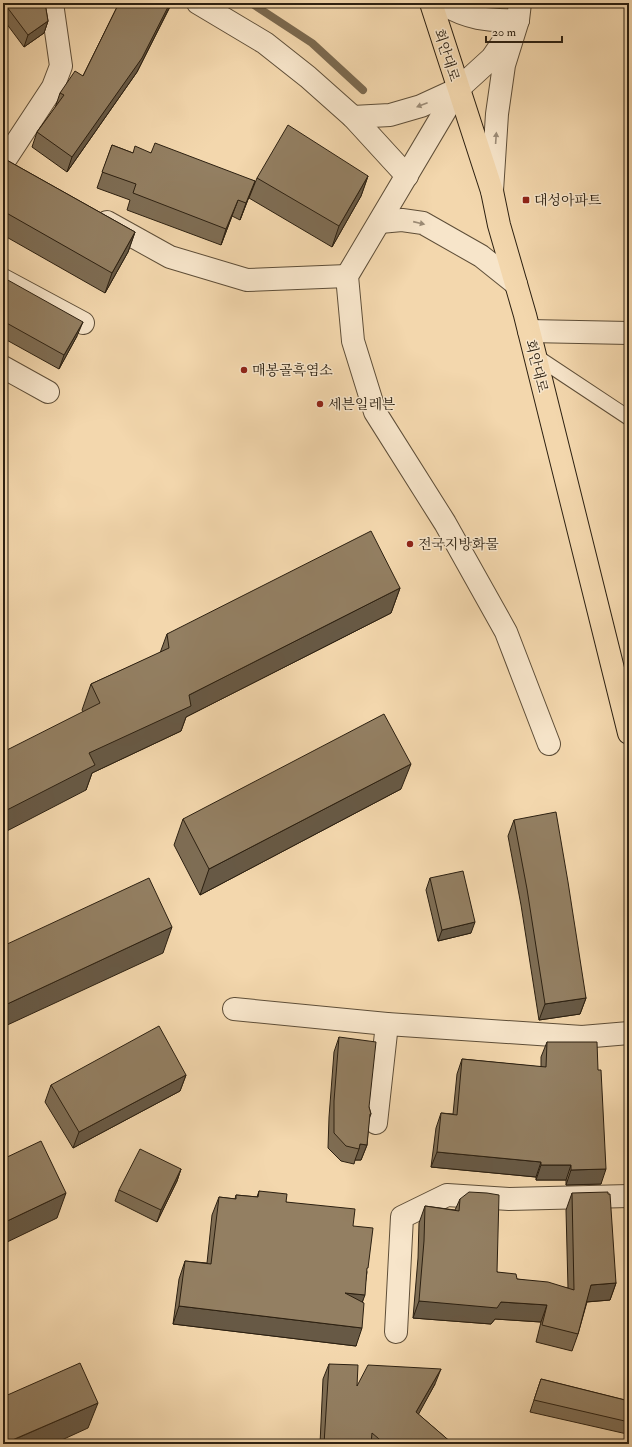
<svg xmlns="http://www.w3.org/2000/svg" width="632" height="1447" font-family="'IM FELL Double Pica','Noto Serif KR',serif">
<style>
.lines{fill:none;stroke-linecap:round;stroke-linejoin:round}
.stream{stroke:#7b694f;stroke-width:8}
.lane-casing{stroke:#5e4e38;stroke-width:16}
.street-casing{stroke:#5e4e38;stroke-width:24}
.primary-casing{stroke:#2c2011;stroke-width:24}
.lane{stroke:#f7e5ca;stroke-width:14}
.street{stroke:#f7e5ca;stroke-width:22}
.primary{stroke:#f3d7ad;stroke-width:22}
.wall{fill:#7e6d54;stroke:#2c2011}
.shaded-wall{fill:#675945;stroke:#2c2011}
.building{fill:#937f62;stroke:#2c2011}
.oneway{fill:#9c8c77}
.poi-dot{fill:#8f2418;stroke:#f7e5ca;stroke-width:1.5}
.labels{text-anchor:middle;stroke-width:3;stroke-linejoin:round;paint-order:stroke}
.street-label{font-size:14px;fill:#2c2011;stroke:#f7e5ca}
.poi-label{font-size:14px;fill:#2c2011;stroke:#f7e5ca;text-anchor:start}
</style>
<rect width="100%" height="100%" fill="#f3d7ad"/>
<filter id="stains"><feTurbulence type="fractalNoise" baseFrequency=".005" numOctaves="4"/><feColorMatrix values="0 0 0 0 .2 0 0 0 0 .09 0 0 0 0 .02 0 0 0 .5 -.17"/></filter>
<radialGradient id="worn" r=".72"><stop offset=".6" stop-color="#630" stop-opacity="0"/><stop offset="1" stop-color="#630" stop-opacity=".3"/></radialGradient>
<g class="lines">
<polyline class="stream" points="251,3 312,43 363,90"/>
<g class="lane-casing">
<polyline id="lane" points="534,355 629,418"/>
</g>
<g class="street-casing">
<g id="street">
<polyline points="198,3 265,43 308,77 353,117 407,176"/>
<path d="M 441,3 C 468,19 487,21 518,20"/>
<polyline points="518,20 492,58 458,89 347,276 353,341 375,412 445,523 506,632 549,744"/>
<polyline points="353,117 390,115 421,106 458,89"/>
<polyline points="3,163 53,87 61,66 52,3"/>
<polyline points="492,191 497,114 504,65 518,20 520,3"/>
<polyline points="107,222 170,257 247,280 347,276"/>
<polyline points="380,222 402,220 423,223 481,256 516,284"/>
<polyline points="3,280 83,323"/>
<polyline points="529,331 629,333"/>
<polyline points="3,367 48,392"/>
<polyline points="234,1009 387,1024 582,1037 629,1033"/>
<polyline points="376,1123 387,1024"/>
<polyline points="396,1332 402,1217 447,1195 509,1199 629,1196"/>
</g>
</g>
<g class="primary-casing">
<polyline id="primary" points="431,3 492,191 499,225 525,315 629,733"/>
</g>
<use href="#lane" class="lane"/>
<use href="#street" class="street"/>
<use href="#primary" class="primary"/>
</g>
<g class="wall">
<polygon points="3,3 45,3 48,21 44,33 24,47 3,19"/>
<polygon points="119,3 172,3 137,72 67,172 32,147 37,132 55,108 60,93 83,76"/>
<polygon points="112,145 133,153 151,153 255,181 240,220 232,216 221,245 127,210 130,200 97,188"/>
<polygon points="3,158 135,232 128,252 105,293 3,235"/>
<polygon points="368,176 361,196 332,247 249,198 257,178"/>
<polygon points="3,279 77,336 59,369 3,338"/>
<polygon points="400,588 391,613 186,717 181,731 92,773 86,790 83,712 82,710 91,684 160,653 167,634"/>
<polygon points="401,789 200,895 174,845 183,819"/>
<polygon points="514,820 586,998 580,1014 539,1020 521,905 508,836"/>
<polygon points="430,878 471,933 438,941 426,890"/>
<polygon points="339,1037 369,1107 371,1114 369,1119 367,1145 361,1160 355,1160 354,1164 341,1161 328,1148 329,1117 334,1052"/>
<polygon points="547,1042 598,1070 601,1184 566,1185 566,1180 536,1180 536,1177 431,1167 436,1128 441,1113 453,1114 457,1074 462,1059 541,1067 541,1057"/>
<polygon points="186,1075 180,1091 73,1148 45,1102 51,1085"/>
<polygon points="181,1169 177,1181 157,1222 115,1201 119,1190"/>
<polygon points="259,1191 286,1202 353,1226 367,1272 356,1346 173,1324 179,1279 185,1261 207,1263 212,1215 219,1197 235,1199 236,1195 257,1197"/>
<polygon points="572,1193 616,1283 610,1300 587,1302 578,1334 572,1351 536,1342 541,1322 495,1319 491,1324 413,1318 418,1258 419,1223 425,1206 455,1210 460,1199 497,1272 517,1279 568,1288 566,1210"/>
<polygon points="329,1364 357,1386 435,1384 418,1414 453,1444 320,1444 323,1379"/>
<polygon points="541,1379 629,1401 629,1430 627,1434 530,1412"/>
</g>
<g class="shaded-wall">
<polygon points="170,3 172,3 170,6 137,72 67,172 72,157"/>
<polygon points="48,21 44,33 24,47 28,35"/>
<polygon points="368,176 361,196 332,247 339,226"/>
<polygon points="255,181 249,197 240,220 246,203"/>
<polygon points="238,200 232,216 221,245 226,229"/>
<polygon points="135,232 128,252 105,293 112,273"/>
<polygon points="83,322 77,336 59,369 64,355"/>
<polygon points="400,588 391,613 186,717 181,731 92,773 86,790 3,833 3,812 89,753 189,695"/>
<polygon points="411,764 401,789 200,895 209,869"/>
<polygon points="475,922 471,933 438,941 442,930"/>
<polygon points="172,927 163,953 3,1027 3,1006"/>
<polygon points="586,998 580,1014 539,1020 545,1004"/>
<polygon points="186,1075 180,1091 73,1148 79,1132"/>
<polygon points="360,1144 367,1145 361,1160 355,1160 359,1149"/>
<polygon points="437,1152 541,1162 536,1177 431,1167"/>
<polygon points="541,1165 571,1165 566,1180 536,1180"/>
<polygon points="181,1169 177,1181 157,1222 161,1210"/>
<polygon points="606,1169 601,1184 566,1185 571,1170"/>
<polygon points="66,1193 57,1218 3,1244 3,1223"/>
<polygon points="616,1283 610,1300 585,1302 591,1285"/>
<polygon points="345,1293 365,1295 358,1313"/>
<polygon points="419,1301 501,1302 547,1305 541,1322 495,1319 491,1324 413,1318"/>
<polygon points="179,1306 362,1328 356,1346 173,1324"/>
<polygon points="441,1369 435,1384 411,1428 416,1412"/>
<polygon points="98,1403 88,1428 53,1444 4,1444"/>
</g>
<g class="building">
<polygon points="4,3 45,3 48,21 28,35"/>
<polygon points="119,3 170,3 142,58 72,157 37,132 64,95 60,93 75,71 83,76"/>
<polygon points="288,125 368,176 339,226 257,178"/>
<polygon points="155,143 255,181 246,203 238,200 226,229 133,193 136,184 102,172 112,145 133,153 135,146 151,153"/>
<polygon points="3,158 135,232 112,273 3,211"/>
<polygon points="3,279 6,280 6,279 83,322 64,355 3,321"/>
<polygon points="371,531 400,588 189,695 191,706 89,753 95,765 3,812 3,752 100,703 91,684 169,648 167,634"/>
<polygon points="384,714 411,764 209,869 183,819"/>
<polygon points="556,812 568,882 586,998 545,1004 527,889 514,820"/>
<polygon points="463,871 475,922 442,930 430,878"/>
<polygon points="149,878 172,927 3,1006 3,946"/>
<polygon points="159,1026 186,1075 79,1132 51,1085"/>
<polygon points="339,1037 376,1042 369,1107 371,1114 370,1114 367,1145 360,1144 359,1149 346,1146 334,1133 334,1101"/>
<polygon points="547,1042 597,1042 598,1070 601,1070 606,1169 571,1170 571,1165 541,1165 541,1162 437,1152 441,1113 457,1115 462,1059 546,1067"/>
<polygon points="41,1141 66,1193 3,1223 3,1159"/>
<polygon points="140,1149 181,1169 161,1210 119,1190"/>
<polygon points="259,1191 287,1194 286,1202 355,1209 353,1226 373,1228 368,1268 367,1268 365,1295 345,1293 364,1303 362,1328 179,1306 185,1261 211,1264 219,1197 236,1199 236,1195 258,1197"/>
<polygon points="469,1192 487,1193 499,1195 497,1272 516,1274 517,1279 548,1282 574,1290 572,1193 608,1192 608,1194 610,1194 616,1283 591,1285 578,1334 542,1325 547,1305 501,1302 497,1308 419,1301 424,1241 425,1206 459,1211 460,1199"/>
<polygon points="80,1363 98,1403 3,1444 3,1397"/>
<polygon points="329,1364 358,1365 357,1386 368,1365 441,1369 416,1412 453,1444 385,1444 372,1433 371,1444 324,1444"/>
<polygon points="541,1379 629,1401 629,1422 534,1400"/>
</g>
<defs><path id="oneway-solid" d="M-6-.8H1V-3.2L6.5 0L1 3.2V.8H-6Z"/></defs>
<g class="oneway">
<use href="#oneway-solid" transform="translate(422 105) rotate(159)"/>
<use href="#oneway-solid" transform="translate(496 138) rotate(-86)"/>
<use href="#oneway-solid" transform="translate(419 223) rotate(13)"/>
</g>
<g class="poi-dot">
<rect x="522" y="196" width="8" height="8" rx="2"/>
<circle cx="244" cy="370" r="4"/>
<circle cx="320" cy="404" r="4"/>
<circle cx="410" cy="544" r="4"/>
</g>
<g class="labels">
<g class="street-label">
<text transform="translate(447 55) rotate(72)" y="5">회안대로</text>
<text transform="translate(537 366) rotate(76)" y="5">회안대로</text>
</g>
<g class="poi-label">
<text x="534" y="205">대성아파트</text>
<text x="252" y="375">매봉골흑염소</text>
<text x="328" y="409">세븐일레븐</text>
<text x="418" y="549">전국지방화물</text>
</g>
</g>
<rect width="632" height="1447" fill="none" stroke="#f3d7ad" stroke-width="16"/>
<rect x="4" y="4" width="624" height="1439" fill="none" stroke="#2c2011" stroke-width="2"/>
<rect x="8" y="8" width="616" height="1431" fill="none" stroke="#2c2011"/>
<path d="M486 36v6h76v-6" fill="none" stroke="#2c2011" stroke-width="2"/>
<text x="492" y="36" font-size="12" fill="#2c2011" stroke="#f7e5ca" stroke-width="3" paint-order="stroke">20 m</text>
<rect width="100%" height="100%" filter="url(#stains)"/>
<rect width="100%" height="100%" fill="url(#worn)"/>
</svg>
